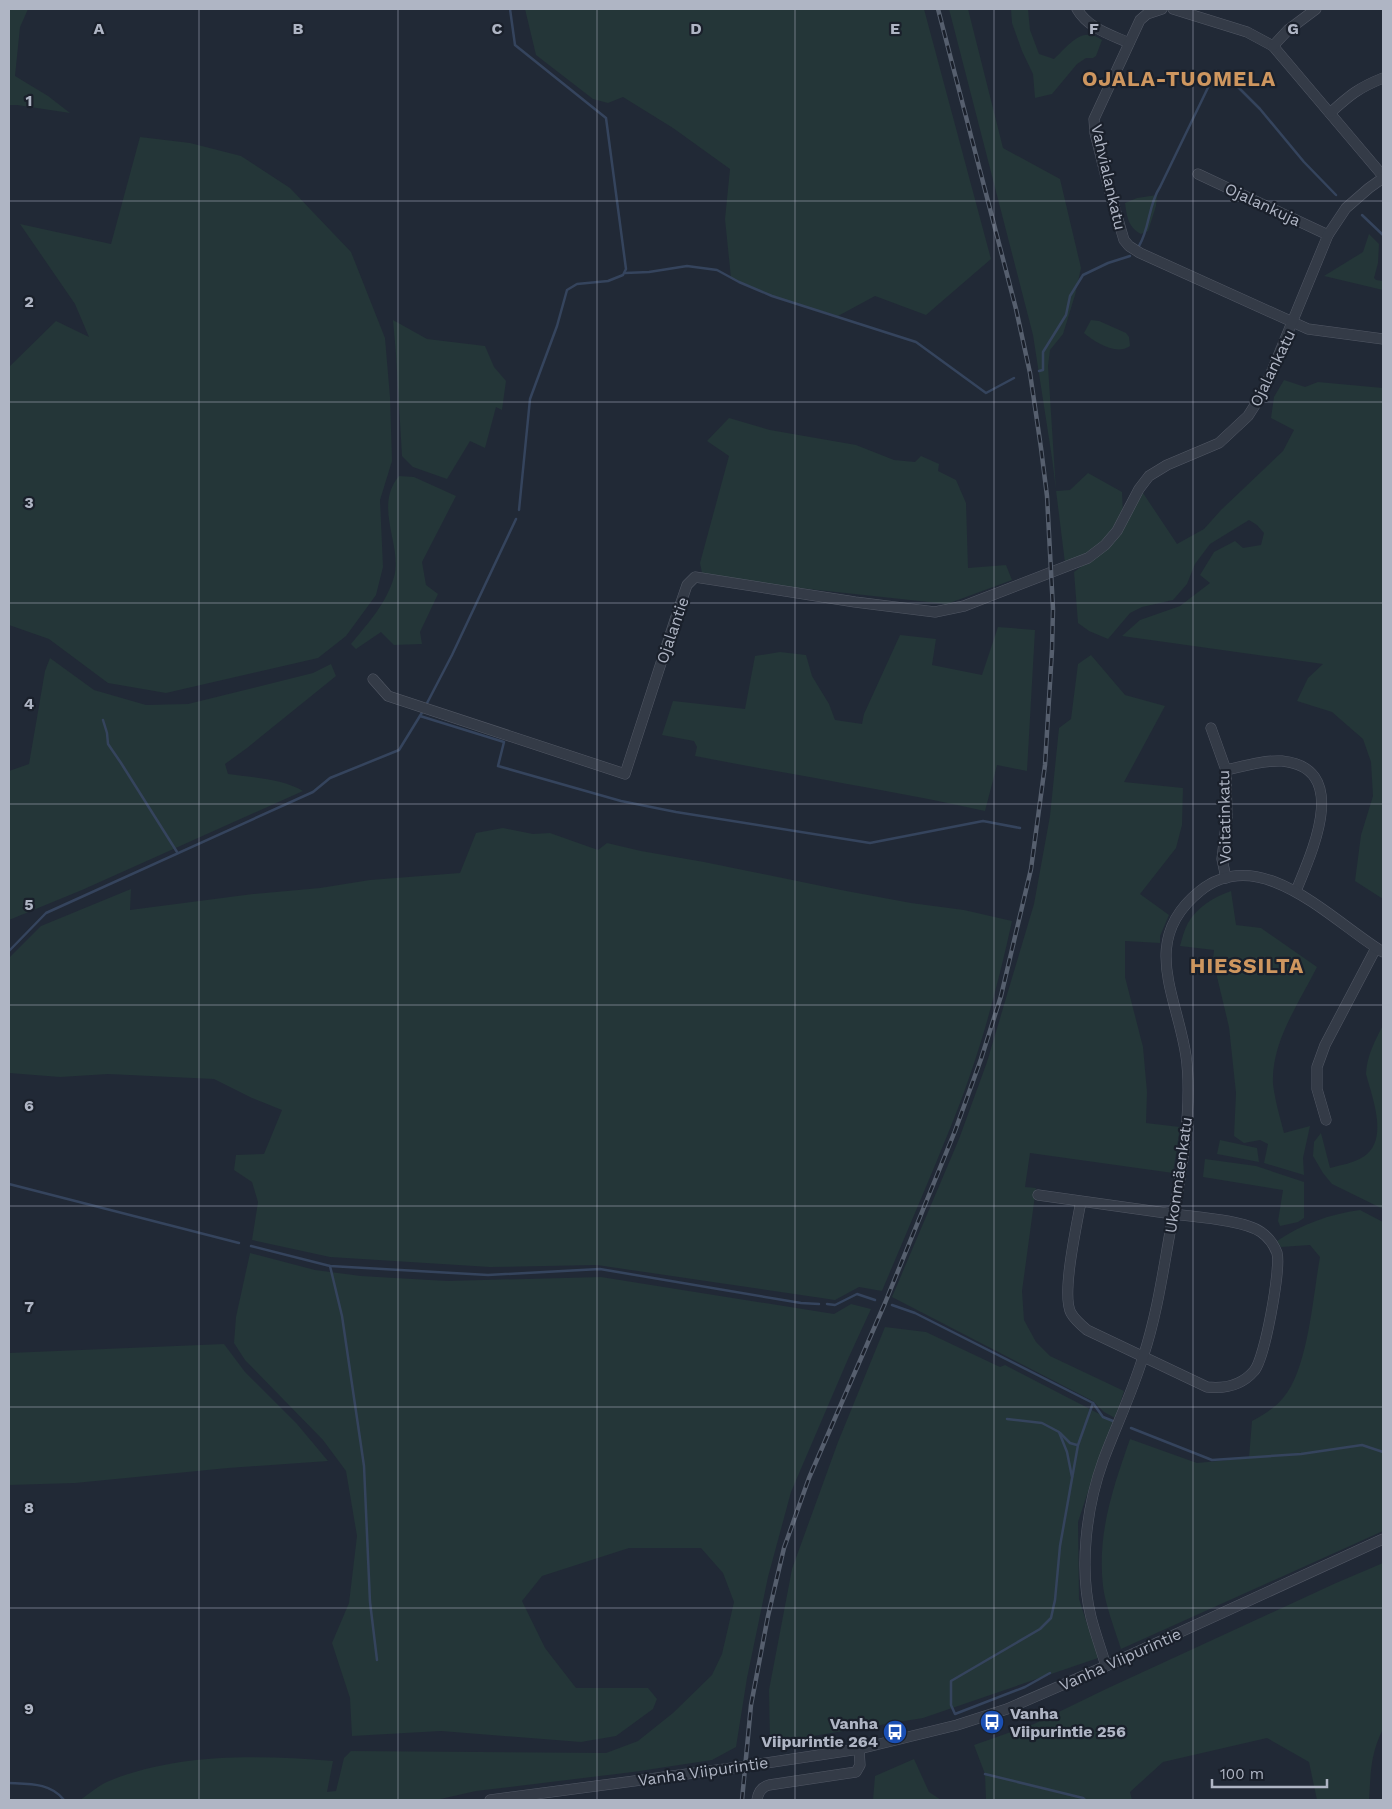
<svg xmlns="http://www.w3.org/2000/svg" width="1392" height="1809" font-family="'Work Sans',sans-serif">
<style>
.green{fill:#243638}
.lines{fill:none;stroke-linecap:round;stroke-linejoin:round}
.stream{stroke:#35445d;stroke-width:2.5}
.minor-casing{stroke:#525865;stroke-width:11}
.minor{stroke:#343b47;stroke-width:10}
.rail-casing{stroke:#565f6e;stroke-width:4.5}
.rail{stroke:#1a202b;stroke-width:2.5;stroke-dasharray:8;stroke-linecap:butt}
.grid{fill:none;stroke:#afb5c4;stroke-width:1;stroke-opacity:0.55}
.labels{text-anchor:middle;stroke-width:4.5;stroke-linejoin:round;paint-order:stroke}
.street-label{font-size:16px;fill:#afb5c4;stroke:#1a202b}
.poi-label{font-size:16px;font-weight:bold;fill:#afb5c4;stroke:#1a202b;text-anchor:start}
.district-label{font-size:21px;font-weight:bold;letter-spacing:1px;fill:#ce965f;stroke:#1a202b}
.grid-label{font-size:16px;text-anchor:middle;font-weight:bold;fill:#afb5c4;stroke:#1a202b;stroke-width:4.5;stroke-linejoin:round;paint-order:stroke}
</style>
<rect width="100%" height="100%" fill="#212936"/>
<g class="green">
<polygon points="9,9 28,9 20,27 15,76 48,96 70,113 17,105 9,105"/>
<path d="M 525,9 L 924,9 L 991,259 L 926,315 L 875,296 L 838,316 C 802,305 764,296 731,278 L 725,219 L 730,169 L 673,128 L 623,97 L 608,103 L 593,99 L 536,55 Z"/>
<polygon points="949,9 968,9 1003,148 1060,179 1081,268 1075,295 1063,334 1050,350 1048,366 1056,491 1070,490 1088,473 1122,492 1123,514 1112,533 1093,550 1065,563 1052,458 1033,335"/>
<path d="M 1011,9 L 1028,9 L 1030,30 L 1039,54 L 1054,59 C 1069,45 1082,25 1102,40 L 1096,56 L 1093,58 L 1086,58 L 1077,64 L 1052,94 L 1035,98 L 1033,74 L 1022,51 L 1012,23 Z"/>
<polygon points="140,137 190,143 241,156 290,188 351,252 385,338 390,397 392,461 380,500 383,567 376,595 346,636 318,658 166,693 108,683 49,639 9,625 9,367 56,321 89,337 75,304 20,224 111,244"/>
<path d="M 1157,195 L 1156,206 L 1148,231 L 1141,234 C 1128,227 1127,217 1125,203 L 1137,198 Z"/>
<polygon points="1369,234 1379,244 1378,263 1374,278 1376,280 1383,281 1383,290 1324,276 1363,252"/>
<polygon points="393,320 427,339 485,346 494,367 506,381 502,410 496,407 485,448 470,441 447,479 413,467 402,456 396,354"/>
<path d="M 1091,320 L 1099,321 L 1126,333 L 1129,337 L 1130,346 C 1116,356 1095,342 1084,333 Z"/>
<polygon points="1284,380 1305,387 1318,382 1383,388 1383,899 1355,881 1361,835 1373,796 1371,762 1363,739 1332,712 1297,701 1308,678 1323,664 1122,636 1140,620 1180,606 1210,583 1200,575 1214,552 1235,541 1243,548 1261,545 1264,533 1257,525 1249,520 1210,544 1195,564 1187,584 1173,600 1142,607 1130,613 1108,639 1089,631 1078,623 1074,572 1101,552 1120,534 1143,493 1177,544 1204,529 1221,510 1283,451 1294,430 1271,418 1274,397"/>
<polygon points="729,418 770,430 856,445 894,460 915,462 921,456 939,464 938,471 956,480 966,503 968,568 1006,565 1012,580 947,604 790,587 702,573 700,563 729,456 707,441"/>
<path d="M 399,476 L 414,477 L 456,496 L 422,562 L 426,585 L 438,594 L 420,632 L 422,644 L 394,645 L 381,632 L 356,649 L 351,644 C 369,622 386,604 394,577 C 403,546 373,507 399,476 Z"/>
<path d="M 998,627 L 1035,630 L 1027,771 L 997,765 L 985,811 C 889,790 792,775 695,756 L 697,747 L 694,741 L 662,735 L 673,701 L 745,709 L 755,656 L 780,652 L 806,655 L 812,676 L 829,704 L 835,720 L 862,724 L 864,714 L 900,635 L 936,639 L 932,665 L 982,675 Z"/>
<polygon points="1091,655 1125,695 1165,706 1124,782 1183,788 1182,825 1176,848 1140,894 1169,915 1160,936 1160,943 1125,941 1125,977 1143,1047 1147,1092 1146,1123 1180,1127 1173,1173 1030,1153 1025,1187 1036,1188 1022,1291 1024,1320 1036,1342 1050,1356 1124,1391 1115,1418 1104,1412 1093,1401 892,1297 959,1139 987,1062 1034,904 1050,816 1059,728 1071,719 1078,664"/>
<path d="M 50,658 L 94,690 L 146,705 L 188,704 L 313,673 L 331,664 L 336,676 L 247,748 L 225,764 L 228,774 C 250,777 284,779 303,791 L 82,890 L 9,920 L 9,771 L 29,764 L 45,671 Z"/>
<path d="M 503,828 L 533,834 L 550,833 L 598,850 L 607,843 L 641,851 L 704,862 L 841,890 L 911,903 L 964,910 L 1012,921 C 997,990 978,1060 951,1126 C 929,1181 905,1236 882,1291 L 859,1287 L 835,1300 L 597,1265 L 490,1267 L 330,1257 L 252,1240 L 258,1202 L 252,1182 L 234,1170 L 236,1155 L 264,1154 L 282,1110 L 252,1098 L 214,1079 L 108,1074 L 60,1077 L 9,1073 L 9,958 L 41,926 L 131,889 L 130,910 L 253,894 L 320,888 L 370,880 L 460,873 L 476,833 Z"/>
<path d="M 1231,891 L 1236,925 L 1261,928 L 1317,967 C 1299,1003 1271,1042 1273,1084 C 1275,1101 1280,1117 1284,1133 L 1310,1126 L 1303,1158 L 1304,1175 L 1264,1163 L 1268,1144 L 1260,1140 L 1244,1143 L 1234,1136 L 1236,1093 L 1229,1027 L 1213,960 L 1214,950 L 1180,946 C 1182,939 1184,930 1188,923 C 1197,907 1214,897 1231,891 Z"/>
<path d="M 1383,1025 L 1383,1209 L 1332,1184 L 1323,1173 L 1313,1156 L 1314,1142 L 1321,1133 L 1330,1168 C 1341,1165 1354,1163 1363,1157 C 1390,1141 1372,1097 1366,1074 C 1367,1055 1375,1041 1383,1025 Z"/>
<polygon points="1220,1140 1257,1148 1259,1162 1217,1154"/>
<polygon points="1205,1159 1256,1166 1304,1182 1304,1218 1298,1222 1280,1226 1278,1221 1283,1190 1203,1177"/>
<path d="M 1360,1210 L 1383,1222 L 1383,1531 L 1121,1649 C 1115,1630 1105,1604 1103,1586 C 1097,1533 1113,1488 1130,1439 L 1197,1463 L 1249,1458 L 1252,1421 C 1263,1415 1275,1408 1283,1398 C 1308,1370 1313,1295 1320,1257 L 1310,1245 L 1281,1247 L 1277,1241 C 1302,1224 1330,1214 1360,1210 Z"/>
<path d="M 250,1253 L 315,1270 L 361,1276 L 447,1281 L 601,1277 L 834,1314 L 851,1304 L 871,1309 L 848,1359 L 791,1492 L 768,1577 L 747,1678 L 736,1747 L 712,1760 L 633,1772 L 476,1791 L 436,1800 L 80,1800 C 89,1794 99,1785 109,1781 C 178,1753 259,1755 333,1761 L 327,1792 L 336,1791 L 344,1758 L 351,1751 L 606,1753 L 638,1741 L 673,1713 L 712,1675 L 722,1654 L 734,1602 L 723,1573 L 701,1548 L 629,1548 L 542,1576 L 522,1601 L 545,1648 L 576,1688 L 648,1688 L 657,1699 L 653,1709 L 616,1736 L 581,1742 L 441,1731 L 352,1736 L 350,1698 L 332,1643 L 349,1603 L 357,1536 L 346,1471 L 323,1440 L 245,1360 L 234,1343 L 236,1317 Z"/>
<polygon points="885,1327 926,1332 1000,1367 1005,1365 1113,1421 1102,1449 1078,1522 1079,1599 1098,1658 923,1718 770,1743 769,1690 792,1569 838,1442"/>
<polygon points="224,1344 245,1372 297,1424 328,1461 228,1468 75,1483 9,1485 9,1353"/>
<path d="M 1383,1563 L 1383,1729 C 1370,1755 1371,1772 1369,1800 L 1317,1800 L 1309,1762 L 1267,1738 L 1163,1762 L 1130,1792 L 1132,1800 L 986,1800 L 985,1774 L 974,1745 L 1034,1724 L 1106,1689 L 1336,1583 Z"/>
<polygon points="914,1759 929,1792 941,1800 873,1800 875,1776"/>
</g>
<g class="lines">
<g class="stream">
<polyline points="510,9 515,45 606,118 626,269 623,275 608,281 577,284 567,290 557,326 530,399 519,510"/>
<polyline points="1362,215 1383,235"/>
<path d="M 1139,246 C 1150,228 1148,205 1160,187 L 1216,71 L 1225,74 L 1260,109 L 1304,162 L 1336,195"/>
<polyline points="625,273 649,272 687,266 717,270 739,282 772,296 916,342 986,393 1014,378"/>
<polyline points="1039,371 1043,370 1043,352 1066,315 1070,296 1083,275 1108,263 1130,256"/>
<polyline points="425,707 452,655 516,519"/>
<polyline points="420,716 504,742 498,766 621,801 676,812 870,843 983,821 1020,828"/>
<polyline points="103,720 107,733 108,744 121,763 177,852"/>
<polyline points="9,951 46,913 313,792 330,778 399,750 423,711"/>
<polyline points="9,1184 239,1243"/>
<polyline points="251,1246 330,1266 488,1275 600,1269 801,1303 819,1304"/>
<polyline points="330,1266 342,1316 364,1466 370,1602 377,1660"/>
<polyline points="827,1304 835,1305 857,1294 875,1300"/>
<polyline points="892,1305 915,1313 1093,1403 1103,1417 1113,1421"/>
<polyline points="1007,1419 1042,1423 1059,1432 1067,1452 1072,1477"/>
<polyline points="1131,1428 1212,1460 1301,1454 1362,1445 1383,1452"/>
<polyline points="1060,1433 1070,1443 1077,1445"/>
<polyline points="1050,1673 1025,1687 955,1714 951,1705 951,1681 1040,1629 1051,1618 1055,1600 1060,1546 1078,1445 1093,1403"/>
<polyline points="985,1774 1083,1798 1085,1800"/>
<path d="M 9,1783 C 30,1784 51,1783 64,1800"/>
</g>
<g class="minor-casing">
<g id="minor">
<path d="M 1077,9 C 1088,28 1109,34 1129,43"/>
<polyline points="1162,9 1147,14 1140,20 1094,119 1095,133 1108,185 1124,240 1129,246 1140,253 1308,329 1383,339"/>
<polyline points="1173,9 1247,32 1273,46 1383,176"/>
<polyline points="1273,46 1288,30 1316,9"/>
<path d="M 1330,113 C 1350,95 1358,88 1383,78"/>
<polyline points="1198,174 1328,235"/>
<polyline points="373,679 388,696 625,774 675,620 687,585 695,577 855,602 935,612 964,606 1088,558 1105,545 1117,531 1139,489 1149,476 1167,465 1219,443 1248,416 1262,394 1272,371 1328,235 1346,208 1369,188 1383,178"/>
<polyline points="1211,728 1226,770 1227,817 1222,859 1226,878"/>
<path d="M 1226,770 C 1244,766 1264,760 1282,761 C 1352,768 1311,854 1296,891"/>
<polyline points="1326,1120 1317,1089 1317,1067 1325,1045 1376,948"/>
<path d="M 1038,1195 C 1083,1201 1128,1208 1173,1214 C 1195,1217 1244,1220 1261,1232 C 1268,1237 1274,1245 1277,1253 C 1281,1268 1265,1359 1254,1371 C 1242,1385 1225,1389 1207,1387 L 1087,1330 C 1081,1325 1075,1320 1071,1313 C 1061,1295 1077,1224 1081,1201"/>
<path d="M 1106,1666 C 1101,1649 1095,1633 1091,1617 C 1079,1569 1086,1508 1103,1461 C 1116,1426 1132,1393 1143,1357 C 1156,1318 1162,1278 1169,1238 C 1175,1206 1182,1174 1185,1142 C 1188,1114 1190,1084 1186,1056 C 1177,995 1139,940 1200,891 C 1261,842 1333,922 1383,952"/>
<polyline points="490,1800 740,1767 859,1749 957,1725 1007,1709 1115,1662 1383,1539"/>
<path d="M 757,1800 C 758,1793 761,1787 769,1785 L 856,1772 L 860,1765 L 859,1749"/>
</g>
</g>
<use href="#minor" class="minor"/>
<g class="rail-casing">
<polyline id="rail" points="742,1800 751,1705 768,1616 784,1548 809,1478 885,1303 955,1131 981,1059 1001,996 1031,869 1045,765 1052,650 1053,609 1047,496 1041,448 1030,373 1016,309 938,9"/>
</g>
<use href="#rail" class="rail"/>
</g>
<path class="grid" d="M 199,9 L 199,1800M 398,9 L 398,1800M 597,9 L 597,1800M 795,9 L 795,1800M 994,9 L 994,1800M 1193,9 L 1193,1800M 9,201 L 1383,201M 9,402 L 1383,402M 9,603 L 1383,603M 9,804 L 1383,804M 9,1005 L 1383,1005M 9,1206 L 1383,1206M 9,1407 L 1383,1407M 9,1608 L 1383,1608"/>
<defs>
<g id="bus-disc" transform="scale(1.25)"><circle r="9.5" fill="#1a4fb4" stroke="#1a202b"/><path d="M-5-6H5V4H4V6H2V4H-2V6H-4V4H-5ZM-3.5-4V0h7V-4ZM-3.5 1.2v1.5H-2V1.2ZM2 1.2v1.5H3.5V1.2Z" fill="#fff"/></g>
</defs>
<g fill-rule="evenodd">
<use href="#bus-disc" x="992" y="1722"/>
<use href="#bus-disc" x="895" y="1732"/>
</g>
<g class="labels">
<g class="street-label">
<text transform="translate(1109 177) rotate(77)" y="6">Vahvialankatu</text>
<text transform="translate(1263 204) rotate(25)" y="6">Ojalankuja</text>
<text transform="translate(1272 368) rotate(-64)" y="6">Ojalankatu</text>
<text transform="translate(672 630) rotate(-71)" y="6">Ojalantie</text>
<text transform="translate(1224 817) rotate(-91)" y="6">Voitatinkatu</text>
<text transform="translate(1178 1175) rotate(-82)" y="6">Ukonmäenkatu</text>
<text transform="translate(1120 1659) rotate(-24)" y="6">Vanha Viipurintie</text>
<text transform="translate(703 1771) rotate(-8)" y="6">Vanha Viipurintie</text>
</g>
<g class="poi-label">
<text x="1010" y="1719">Vanha<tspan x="1010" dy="18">Viipurintie 256</tspan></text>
<text x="878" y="1729" text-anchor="end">Vanha<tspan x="878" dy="18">Viipurintie 264</tspan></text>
</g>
<g class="district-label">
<text x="1179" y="86">OJALA-TUOMELA</text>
<text x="1247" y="973">HIESSILTA</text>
</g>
</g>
<g class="grid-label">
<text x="99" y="34">A</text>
<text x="298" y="34">B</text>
<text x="497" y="34">C</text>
<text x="696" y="34">D</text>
<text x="895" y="34">E</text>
<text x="1094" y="34">F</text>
<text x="1293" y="34">G</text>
<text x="29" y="106">1</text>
<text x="29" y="307">2</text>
<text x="29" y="508">3</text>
<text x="29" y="709">4</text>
<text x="29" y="910">5</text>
<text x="29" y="1111">6</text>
<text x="29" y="1312">7</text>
<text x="29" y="1513">8</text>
<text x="29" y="1714">9</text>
</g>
<rect width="1392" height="1809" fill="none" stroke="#afb5c4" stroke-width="20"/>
<path d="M1212 1779v8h115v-8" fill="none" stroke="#afb5c4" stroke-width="2.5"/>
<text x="1220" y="1779" font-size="15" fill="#afb5c4" stroke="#1a202b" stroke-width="4" paint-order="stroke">100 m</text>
</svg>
